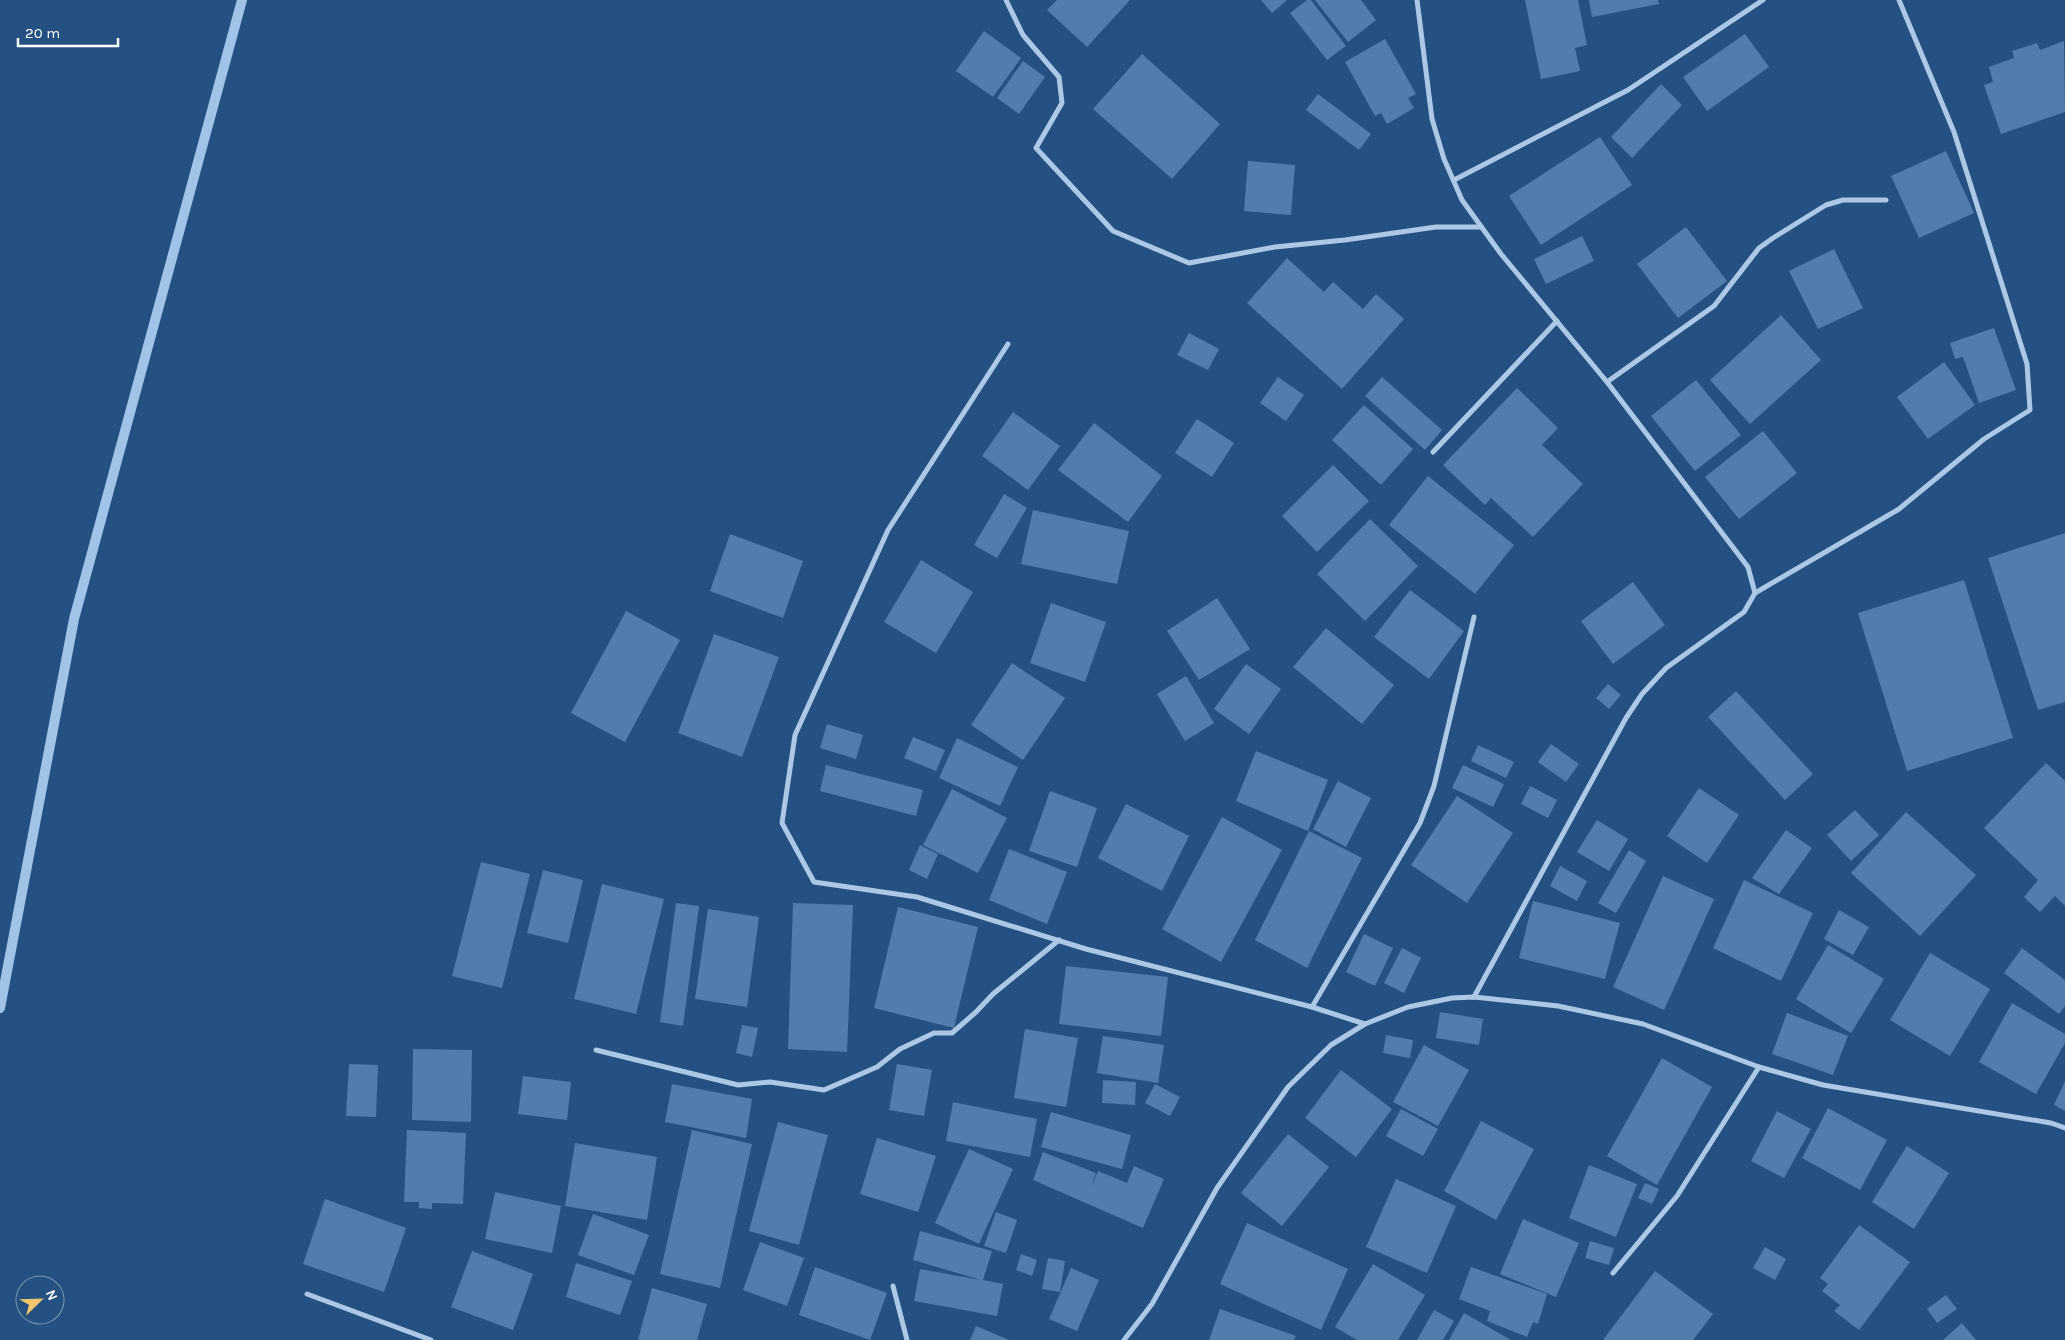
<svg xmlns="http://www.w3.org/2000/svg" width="2065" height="1340" font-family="Karla,sans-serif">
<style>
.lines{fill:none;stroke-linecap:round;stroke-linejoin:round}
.stream{stroke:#a0c4e8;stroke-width:10}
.building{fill:#507dac}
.street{stroke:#abc9e7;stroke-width:5}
</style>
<rect width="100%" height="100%" fill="#245181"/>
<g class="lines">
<polyline class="stream" points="0,1008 74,619 242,0"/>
</g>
<g class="building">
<polygon points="1057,0 1130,0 1087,47 1047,10"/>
<polygon points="1261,0 1287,0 1272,13"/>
<polygon points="1307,0 1311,0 1346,46 1327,60 1290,13"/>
<polygon points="1315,0 1361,0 1376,20 1348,42"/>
<polygon points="1525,0 1578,0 1587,45 1575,48 1580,71 1541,79"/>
<polygon points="1589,0 1658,0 1659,4 1592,17"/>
<polygon points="984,31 1021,58 993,97 956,71"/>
<polygon points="1745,34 1769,67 1707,111 1683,77"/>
<polygon points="1385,39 1416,94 1408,98 1414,108 1387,124 1381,113 1375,116 1345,62"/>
<polygon points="2064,41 2065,112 2001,134 1984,85 1993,82 1989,67 2014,58 2012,51 2037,43 2040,50"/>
<polygon points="1142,54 1220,124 1172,179 1093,109"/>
<polygon points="1023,61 1045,77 1019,114 997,98"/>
<polygon points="1661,84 1682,105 1632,158 1611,137"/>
<polygon points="1318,94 1371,134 1359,150 1306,110"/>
<polygon points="1600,137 1632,185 1541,245 1509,196"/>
<polygon points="1946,151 1974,213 1919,238 1891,176"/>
<polygon points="1248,161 1295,165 1291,215 1244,211"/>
<polygon points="1686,227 1727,281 1678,318 1637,264"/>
<polygon points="1582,236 1594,261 1546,284 1534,259"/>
<polygon points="1834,249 1863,308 1818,329 1789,271"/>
<polygon points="1287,258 1324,292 1333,282 1363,309 1376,294 1404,319 1342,389 1247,303"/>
<polygon points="1781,315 1821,360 1750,424 1710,380"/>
<polygon points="1994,328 2016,390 1979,403 1963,357 1955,359 1950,343"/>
<polygon points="1189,333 1219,349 1208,370 1177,355"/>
<polygon points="1944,362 1975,405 1928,439 1897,397"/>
<polygon points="1278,377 1304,395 1286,421 1260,403"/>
<polygon points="1382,377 1442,430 1425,450 1365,396"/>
<polygon points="1696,380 1741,435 1695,471 1651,416"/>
<polygon points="1517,388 1558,428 1542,445 1583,484 1533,537 1491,498 1485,505 1443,465"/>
<polygon points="1364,405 1413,449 1381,485 1332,440"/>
<polygon points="1013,412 1060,446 1028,490 982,456"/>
<polygon points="1197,419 1234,443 1212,477 1175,453"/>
<polygon points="1094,423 1162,476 1128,522 1058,470"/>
<polygon points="1763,431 1797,473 1739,519 1705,477"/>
<polygon points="1333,465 1369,501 1317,552 1282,516"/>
<polygon points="1428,476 1514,545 1475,594 1389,525"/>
<polygon points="1004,494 1027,508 997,558 974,545"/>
<polygon points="1033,510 1129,531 1117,584 1021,564"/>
<polygon points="1370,519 1418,566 1365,621 1317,574"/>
<polygon points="2065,533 2065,702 2038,710 1988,558"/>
<polygon points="730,534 803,561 783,618 710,591"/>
<polygon points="921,560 973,592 936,653 884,622"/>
<polygon points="1964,580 2013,738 1907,771 1858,613"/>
<polygon points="1633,582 1665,625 1613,664 1581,621"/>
<polygon points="1410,590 1464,631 1429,679 1374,637"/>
<polygon points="1217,598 1250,649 1199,680 1167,631"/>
<polygon points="1051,603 1106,622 1085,682 1030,663"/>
<polygon points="626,611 680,640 625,742 571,713"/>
<polygon points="1326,628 1394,685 1362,724 1293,667"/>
<polygon points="714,634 779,657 742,757 678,733"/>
<polygon points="1012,663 1065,698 1023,760 971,725"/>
<polygon points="1246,664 1281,689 1249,734 1214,709"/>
<polygon points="1186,676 1214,723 1185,741 1157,694"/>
<polygon points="1608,684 1621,695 1609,709 1596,698"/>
<polygon points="1736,691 1813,774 1785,800 1708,717"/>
<polygon points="827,724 863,735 856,759 820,748"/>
<polygon points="913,737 945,750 936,771 904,758"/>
<polygon points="957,738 1018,767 1000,806 939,778"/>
<polygon points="1551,744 1579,764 1566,782 1538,762"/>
<polygon points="1478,745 1514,762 1506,778 1471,761"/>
<polygon points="1256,751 1328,780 1308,831 1236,801"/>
<polygon points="2046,763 2065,781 2065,906 2055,896 2040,912 2024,897 2038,880 1984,828"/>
<polygon points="826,765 923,790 916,816 820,791"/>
<polygon points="1463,765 1504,784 1493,807 1452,788"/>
<polygon points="1338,781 1371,798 1346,847 1313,829"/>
<polygon points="1530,786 1557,800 1548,818 1521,804"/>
<polygon points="1699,788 1739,815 1707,863 1667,836"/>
<polygon points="952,789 1007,818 978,873 923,845"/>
<polygon points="1050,791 1097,808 1077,867 1029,851"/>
<polygon points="1457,796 1513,833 1467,903 1411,865"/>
<polygon points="1126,804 1189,836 1162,891 1098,858"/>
<polygon points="1855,810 1879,835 1851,861 1827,835"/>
<polygon points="1906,812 1976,875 1920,936 1851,873"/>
<polygon points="1222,817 1282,850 1221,962 1162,929"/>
<polygon points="1597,820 1628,839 1609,871 1577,852"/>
<polygon points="1786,830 1812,848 1779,894 1752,878"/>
<polygon points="1309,831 1362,858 1307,968 1255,940"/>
<polygon points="920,845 938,854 927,879 909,870"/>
<polygon points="1009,849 1067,872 1047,924 989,900"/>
<polygon points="1629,850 1646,861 1616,913 1598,903"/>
<polygon points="481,862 530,874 502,988 452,976"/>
<polygon points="1560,866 1587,881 1577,901 1550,886"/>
<polygon points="543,870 583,880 568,943 527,933"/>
<polygon points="1663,876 1714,899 1664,1010 1613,987"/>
<polygon points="1744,880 1813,913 1781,981 1713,948"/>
<polygon points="602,884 664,899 636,1014 574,999"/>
<polygon points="1533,901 1620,923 1605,979 1519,958"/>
<polygon points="676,903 699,906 683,1026 660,1022"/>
<polygon points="793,903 853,905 847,1052 788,1049"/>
<polygon points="898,907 978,927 954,1028 874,1008"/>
<polygon points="708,909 759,917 747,1007 695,999"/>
<polygon points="1839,910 1869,927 1853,955 1824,939"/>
<polygon points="1364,934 1393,948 1375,986 1346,972"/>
<polygon points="1828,945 1884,979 1851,1033 1796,999"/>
<polygon points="1402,948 1421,958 1404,993 1384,983"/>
<polygon points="2022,948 2065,980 2065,1006 2059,1014 2004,973"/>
<polygon points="1930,953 1990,989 1950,1056 1890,1020"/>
<polygon points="1066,966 1168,977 1161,1036 1059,1024"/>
<polygon points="2012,1003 2065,1034 2065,1043 2036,1094 1979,1062"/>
<polygon points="1440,1012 1483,1019 1479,1045 1436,1038"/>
<polygon points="1787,1013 1848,1036 1833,1075 1772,1054"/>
<polygon points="742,1025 758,1028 752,1057 736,1053"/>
<polygon points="1025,1029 1078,1038 1066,1107 1014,1098"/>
<polygon points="1386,1035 1413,1040 1410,1058 1383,1053"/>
<polygon points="1103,1036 1164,1045 1158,1083 1097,1073"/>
<polygon points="1424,1045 1469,1070 1438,1126 1393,1102"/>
<polygon points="413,1049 472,1050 471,1122 412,1120"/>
<polygon points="1662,1058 1712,1087 1657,1185 1607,1156"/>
<polygon points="349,1064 378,1065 376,1117 346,1116"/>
<polygon points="897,1064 932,1070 924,1116 889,1110"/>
<polygon points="1341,1070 1392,1109 1356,1157 1305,1118"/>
<polygon points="523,1076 571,1082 567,1120 518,1114"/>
<polygon points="1103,1080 1136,1082 1135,1105 1102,1103"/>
<polygon points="2065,1081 2065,1111 2054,1105"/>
<polygon points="672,1084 752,1099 746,1138 665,1122"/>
<polygon points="1155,1084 1180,1097 1170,1116 1145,1103"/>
<polygon points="953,1102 1037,1119 1030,1157 946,1141"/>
<polygon points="1828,1108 1887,1140 1860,1190 1802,1158"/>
<polygon points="1401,1109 1438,1129 1423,1156 1386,1136"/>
<polygon points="1777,1111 1811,1129 1784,1178 1751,1161"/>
<polygon points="1051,1112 1131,1135 1122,1169 1041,1147"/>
<polygon points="1481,1121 1534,1149 1496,1220 1444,1191"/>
<polygon points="778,1122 828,1135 799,1245 749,1231"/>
<polygon points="407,1130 466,1133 463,1204 432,1203 432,1209 419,1208 419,1202 404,1202"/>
<polygon points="692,1130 752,1144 720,1288 660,1274"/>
<polygon points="1288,1134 1329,1167 1282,1226 1241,1193"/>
<polygon points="877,1138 936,1156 918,1212 860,1194"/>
<polygon points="575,1143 657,1157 647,1220 565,1206"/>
<polygon points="1907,1146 1949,1173 1914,1229 1872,1202"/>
<polygon points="969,1149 1013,1169 979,1244 935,1223"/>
<polygon points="1043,1152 1096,1173 1091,1188 1098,1171 1127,1183 1134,1166 1164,1179 1143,1228 1033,1180"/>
<polygon points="1589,1165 1637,1184 1616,1237 1569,1218"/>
<polygon points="1396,1179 1456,1206 1427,1273 1366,1247"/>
<polygon points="1645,1183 1659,1189 1652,1204 1638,1198"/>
<polygon points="495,1192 561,1206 552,1253 485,1239"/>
<polygon points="325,1199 406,1228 384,1292 303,1264"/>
<polygon points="996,1212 1017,1220 1006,1253 984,1246"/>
<polygon points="593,1214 649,1235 634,1275 578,1255"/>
<polygon points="1523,1219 1579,1243 1556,1297 1500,1274"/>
<polygon points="1247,1223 1348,1269 1321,1330 1220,1284"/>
<polygon points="1859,1225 1910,1262 1859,1330 1834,1311 1840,1305 1822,1291 1828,1284 1820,1278"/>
<polygon points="920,1231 992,1251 983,1280 1003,1284 997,1316 914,1301 920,1269 981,1280 913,1260"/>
<polygon points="1590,1241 1614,1248 1609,1265 1585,1258"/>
<polygon points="760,1242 804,1258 787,1306 743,1290"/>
<polygon points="1765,1247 1786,1259 1775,1280 1753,1268"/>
<polygon points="472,1251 533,1274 513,1330 451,1307"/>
<polygon points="1021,1254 1037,1260 1032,1276 1016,1270"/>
<polygon points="1048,1258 1065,1261 1060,1292 1042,1289"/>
<polygon points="576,1263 632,1281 620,1315 566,1297"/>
<polygon points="1373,1264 1425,1295 1398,1340 1357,1340 1335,1327"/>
<polygon points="815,1267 887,1293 870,1340 799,1315"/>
<polygon points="1471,1267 1547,1294 1538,1324 1533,1322 1527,1337 1487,1321 1490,1311 1459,1299"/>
<polygon points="1071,1268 1099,1280 1077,1331 1049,1319"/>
<polygon points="1655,1271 1713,1314 1693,1340 1603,1340"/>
<polygon points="652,1288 707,1304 697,1340 638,1340"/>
<polygon points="1946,1295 1957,1309 1937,1323 1927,1309"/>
<polygon points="1220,1309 1296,1336 1294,1340 1209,1340"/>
<polygon points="1434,1310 1454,1321 1443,1340 1417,1340"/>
<polygon points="1464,1313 1511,1340 1449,1340"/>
<polygon points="1962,1323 1976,1340 1943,1340"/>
<polygon points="976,1326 1009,1340 970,1340"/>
</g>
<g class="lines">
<g class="street">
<polyline points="1006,0 1023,35 1059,77 1062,103 1036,148 1113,231 1189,263 1275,247 1345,240 1436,227 1481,227"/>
<polyline points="1417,0 1432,119 1444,159 1462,200 1501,254 1607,382 1748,567 1755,593 1744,612 1666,668 1642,694 1626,718 1474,997"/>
<polyline points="1454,180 1628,90 1763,0"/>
<polyline points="1008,344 888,530 795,735 782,823 814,882 917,897 1086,949 1312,1007 1365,1024"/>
<polyline points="1607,382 1714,306 1759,248 1773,238 1826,205 1843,200 1886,200"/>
<polyline points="1433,452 1557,321"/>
<polyline points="1755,593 1899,509 1984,439 2030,410 2027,364 1954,132 1899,0"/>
<polyline points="1312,1007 1420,823 1434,786 1474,617"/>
<polyline points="596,1050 738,1085 770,1082 824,1090 877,1067 900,1049 934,1033 952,1033 976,1012 993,994 1059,940"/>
<polyline points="1613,1273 1677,1196 1759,1067"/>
<polyline points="893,1286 907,1340"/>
<polyline points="307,1294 431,1340"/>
<polyline points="1124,1340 1152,1304 1217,1188 1288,1087 1331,1045 1365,1024 1408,1007 1452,998 1474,997 1558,1006 1643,1024 1759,1067 1823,1085 2051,1123 2065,1128"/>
</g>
</g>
<g transform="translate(40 1300) rotate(67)"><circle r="24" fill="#245181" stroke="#7c97b3"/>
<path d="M0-4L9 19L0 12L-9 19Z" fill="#f1c66f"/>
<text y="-8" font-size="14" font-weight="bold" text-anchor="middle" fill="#ffffff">N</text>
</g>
<path d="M18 38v8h100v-8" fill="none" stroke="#ffffff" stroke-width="2.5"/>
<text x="25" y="38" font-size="15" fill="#ffffff" stroke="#245181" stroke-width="4" paint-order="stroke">20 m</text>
</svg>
